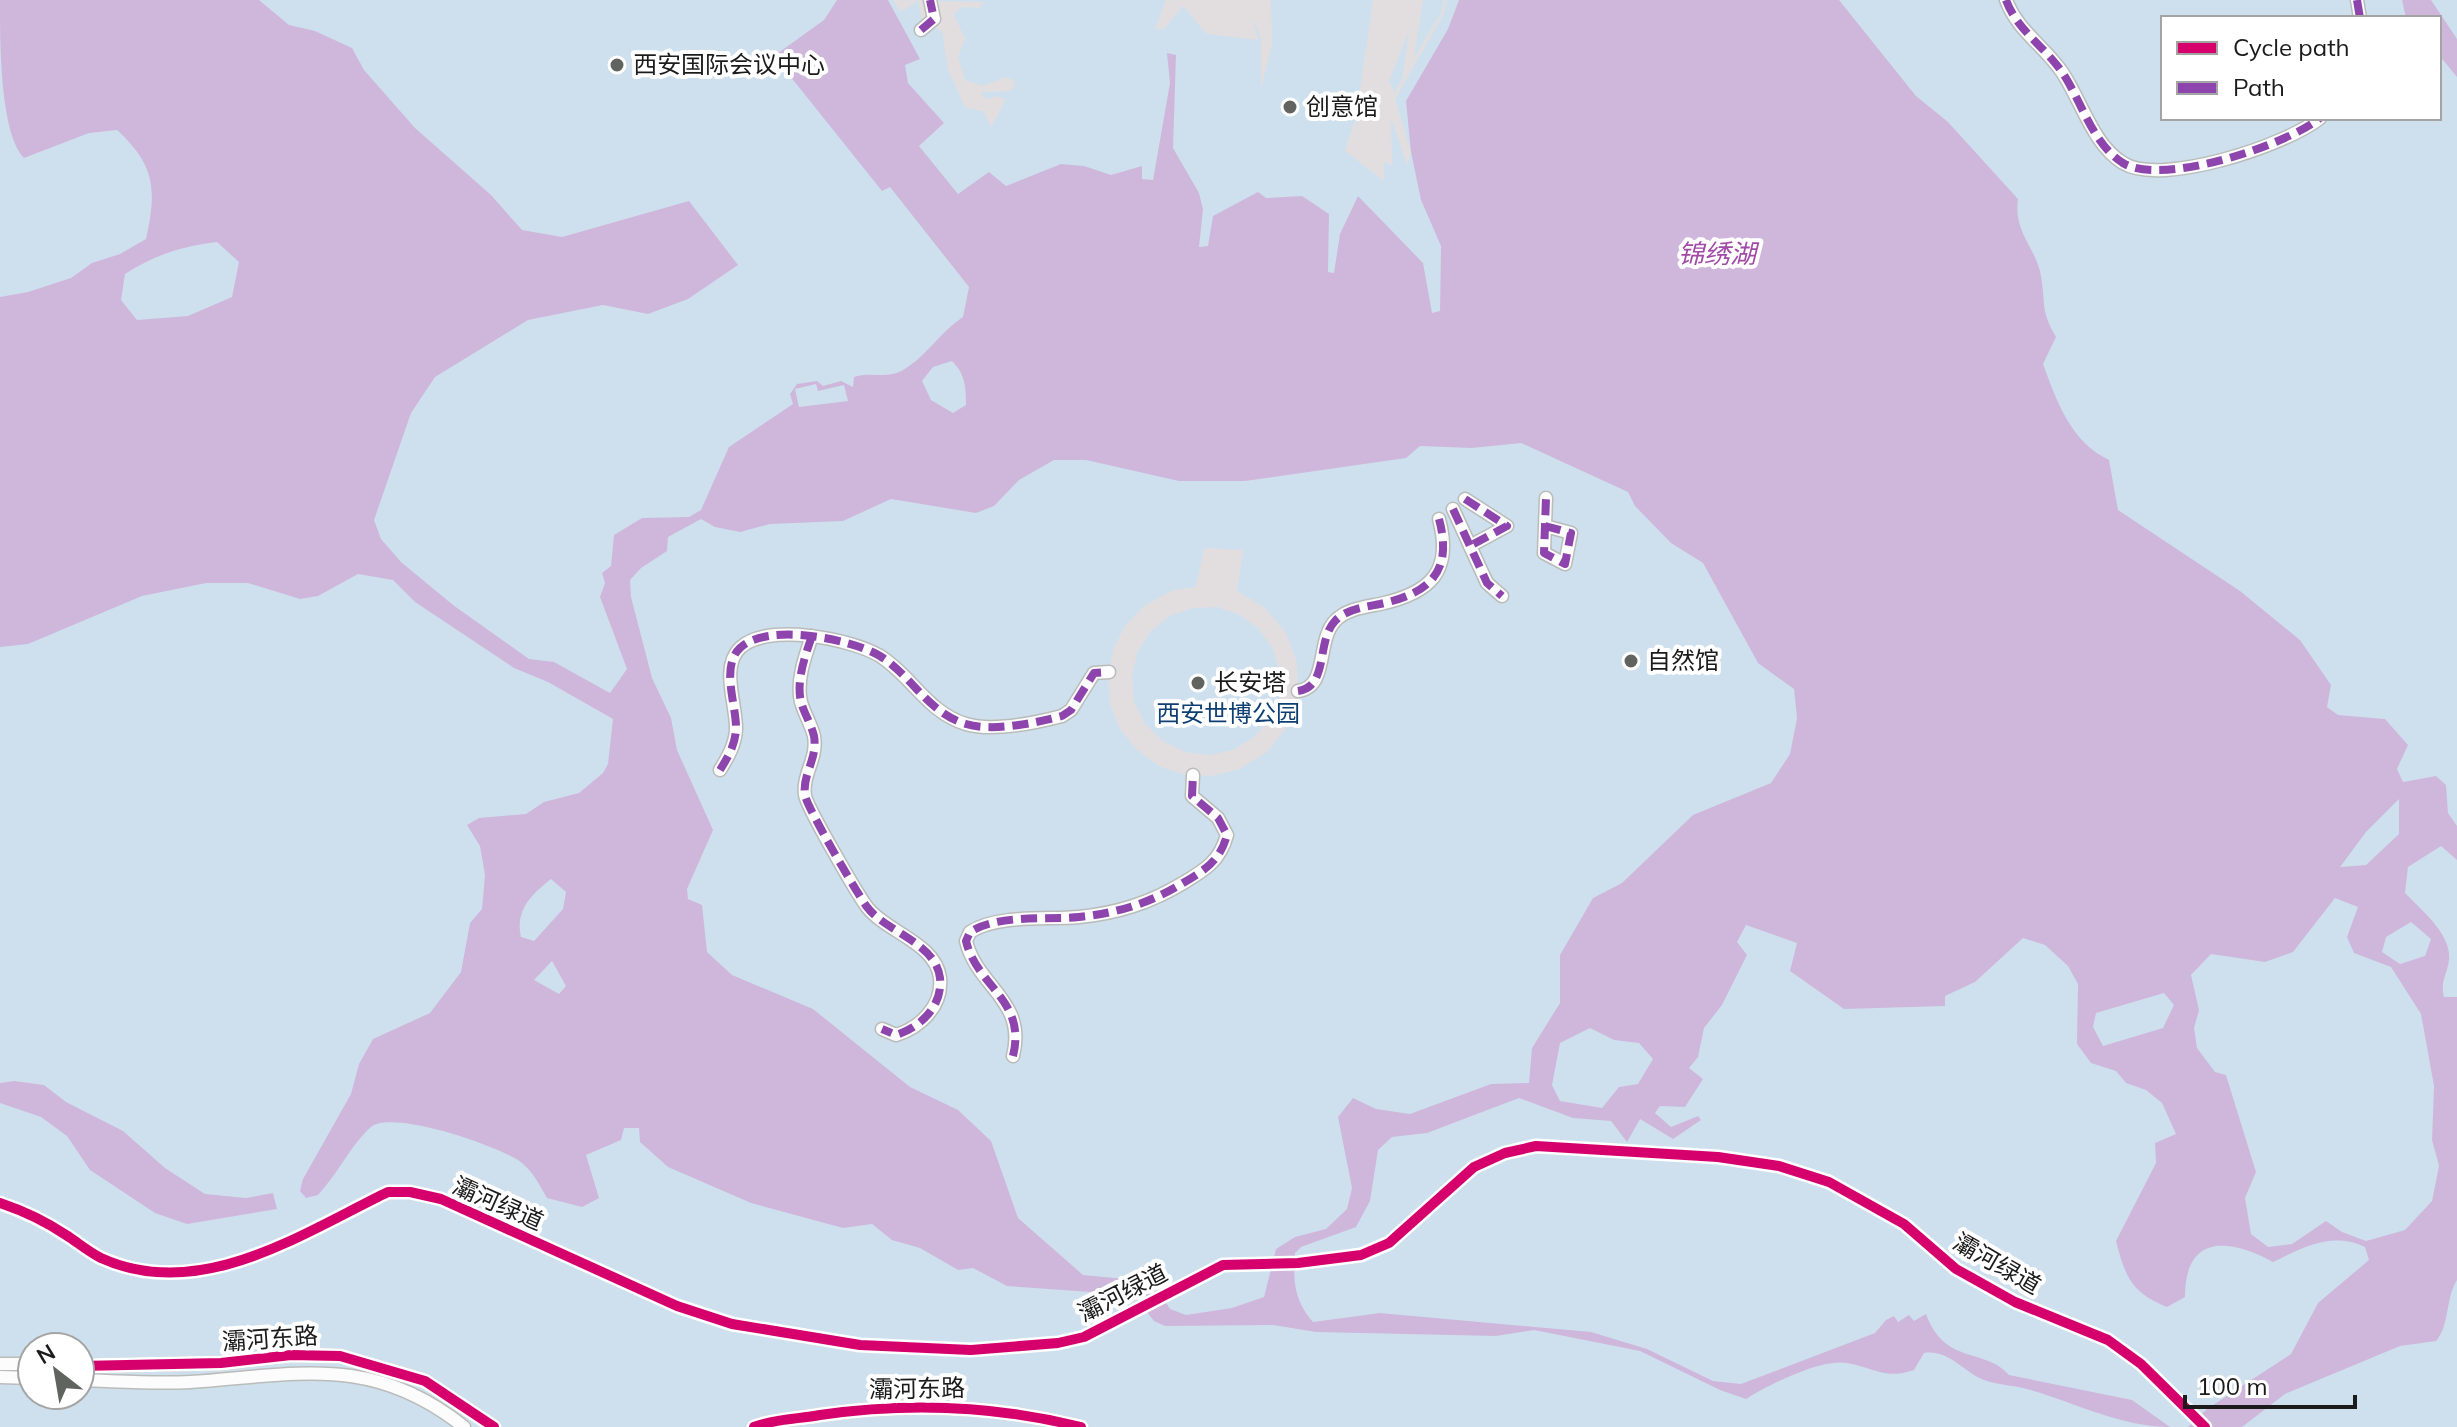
<svg xmlns="http://www.w3.org/2000/svg" width="2457" height="1427" font-family="Mulish,'Noto Sans SC',sans-serif">
<style>
.park{fill:#cee0ee;fill-rule:evenodd}
.plaza{fill:#e2dee0;fill-rule:evenodd}
.water{fill:#cfb7dc;fill-rule:evenodd}
.lines{fill:none;stroke-linecap:round;stroke-linejoin:round}
.minor-casing{stroke:#babcba;stroke-width:15}
.minor{stroke:#fbfcfb;stroke-width:12}
.quiet{stroke:#8e44ad;stroke-width:8;stroke-dasharray:16 8;stroke-linecap:butt}
.cycleway-casing{stroke:#fff;stroke-width:15}
.cycleway{stroke:#d6006c;stroke-width:10}
.poi-dot{fill:#616361;stroke:#fff;stroke-width:3}
.labels{text-anchor:middle;stroke-width:8;stroke-linejoin:round;paint-order:stroke}
.poi-label{font-size:24px;fill:#1b1b1b;stroke:#fff;text-anchor:start}
.park-label{font-size:24px;fill:#0e3f73;stroke:#fff}
.street-label{font-size:24px;fill:#1b1b1b;stroke:#fff}
.water-label{font-size:26px;font-style:italic;fill:#a04ba6;stroke:#fff}
</style>
<rect width="100%" height="100%" fill="#e3e9e4"/>
<path class="park" d="M 0,0 L 2457,0 L 2457,1427 L 0,1427 ZM 2163,18 L 2439,18 L 2439,118 L 2163,118 ZM 32,1347 L 80,1347 L 80,1395 L 32,1395 Z"/>
<g class="plaza">
<polygon points="893,0 984,2 979,8 961,7 954,15 965,39 958,57 965,80 983,86 1006,77 1016,82 1011,91 983,92 982,95 988,99 997,96 1006,100 991,127 984,112 965,107 948,70 942,31 922,21 918,1 901,12"/>
<polygon points="1166,0 1271,0 1272,45 1261,88 1261,38 1252,16 1258,40 1207,34 1183,6 1164,29 1155,29"/>
<path d="M 1373,0 L 1423,0 L 1414,58 L 1441,13 L 1444,0 L 1447,0 L 1443,15 L 1395,99 L 1411,152 L 1407,165 L 1391,118 L 1392,165 L 1384,162 L 1384,181 L 1345,151 L 1355,118 L 1358,133 L 1357,111 ZM 1409,31 L 1402,80 L 1394,92 L 1389,81 Z"/>
<path d="M 1204,548 L 1243,550 L 1237,591 L 1265,608 L 1286,633 L 1297,663 L 1298,696 L 1287,727 L 1267,752 L 1239,769 L 1212,776 L 1185,775 L 1159,766 L 1137,750 L 1120,729 L 1110,704 L 1108,677 L 1113,650 L 1125,626 L 1144,606 L 1173,590 L 1196,587 ZM 1217,607 L 1240,615 L 1259,629 L 1273,649 L 1280,672 L 1279,697 L 1270,719 L 1254,737 L 1233,750 L 1210,755 L 1185,752 L 1163,741 L 1145,724 L 1134,702 L 1132,677 L 1137,653 L 1150,632 L 1169,616 L 1193,608 Z"/>
</g>
<g class="water">
<path d="M 0,0 L 259,0 L 289,25 L 315,31 L 352,48 L 364,70 L 415,128 L 491,195 L 522,230 L 562,237 L 689,201 L 738,265 L 688,299 L 648,314 L 603,305 L 528,320 L 435,377 L 411,413 L 374,520 L 381,539 L 401,562 L 453,605 L 529,659 L 554,662 L 610,693 L 627,669 L 600,597 L 605,583 L 602,573 L 611,566 L 614,535 L 642,518 L 689,517 L 701,510 L 729,447 L 793,404 L 790,394 L 797,384 L 817,381 L 823,386 L 841,381 L 853,387 L 854,377 C 871,371 886,380 903,370 C 927,356 940,332 963,317 L 969,287 L 890,187 L 882,191 L 774,56 L 824,20 L 837,0 L 888,0 L 920,59 L 905,65 L 908,83 L 944,123 L 919,146 L 958,194 L 989,172 L 1006,186 L 1061,164 L 1084,166 L 1111,175 L 1142,166 L 1142,179 L 1153,180 L 1170,83 L 1167,53 L 1176,55 L 1173,148 L 1199,193 L 1203,209 L 1199,247 L 1208,246 L 1213,216 L 1258,192 L 1266,198 L 1302,196 L 1329,214 L 1328,272 L 1334,273 L 1340,234 L 1358,196 L 1423,263 L 1432,313 L 1440,311 L 1441,246 L 1421,200 L 1411,152 L 1406,101 L 1448,29 L 1459,0 L 1839,0 L 1916,96 L 1948,122 L 2018,199 C 2013,232 2036,247 2041,276 C 2046,305 2040,309 2056,337 L 2043,364 C 2057,402 2071,442 2109,460 L 2118,510 L 2240,591 L 2300,640 L 2331,685 L 2327,707 L 2338,715 L 2385,719 L 2408,745 L 2397,769 L 2403,782 L 2436,776 L 2446,785 L 2448,813 L 2457,826 L 2457,860 L 2441,846 L 2408,867 L 2405,893 C 2421,910 2452,934 2449,960 C 2447,975 2440,981 2444,997 L 2457,997 L 2457,1280 C 2445,1299 2450,1325 2436,1341 L 2400,1346 L 2285,1394 L 2242,1427 L 2188,1427 L 2207,1409 L 2291,1354 L 2318,1303 L 2369,1260 L 2365,1247 C 2332,1231 2302,1248 2273,1262 C 2229,1238 2185,1234 2185,1297 L 2167,1307 C 2132,1293 2125,1277 2116,1241 L 2156,1163 L 2155,1143 L 2176,1134 L 2162,1103 L 2146,1090 L 2126,1083 L 2116,1071 L 2091,1063 L 2077,1044 L 2078,984 L 2068,966 L 2045,945 L 2023,938 L 1975,982 L 1945,996 L 1945,1006 L 1844,1009 L 1790,971 L 1797,943 L 1746,925 L 1737,942 L 1747,955 L 1722,1005 L 1704,1028 L 1698,1057 L 1689,1068 L 1703,1079 L 1685,1107 L 1660,1106 L 1655,1113 L 1671,1127 L 1698,1116 L 1701,1120 L 1673,1139 L 1640,1119 L 1627,1142 L 1611,1121 L 1573,1118 L 1519,1098 L 1427,1133 L 1392,1137 L 1378,1150 L 1370,1201 L 1356,1227 L 1301,1247 L 1295,1253 C 1293,1281 1294,1300 1313,1322 L 1380,1313 L 1591,1332 L 1647,1349 L 1713,1381 L 1741,1384 L 1875,1333 L 1886,1320 L 1894,1316 L 1898,1322 L 1909,1315 L 1914,1321 L 1926,1314 C 1945,1366 1985,1347 2009,1375 L 2132,1400 L 2170,1427 C 2121,1427 2074,1402 2027,1389 C 2013,1385 1998,1385 1984,1380 C 1963,1372 1949,1349 1924,1353 L 1914,1370 C 1885,1380 1875,1368 1847,1363 C 1821,1358 1768,1385 1746,1399 L 1720,1390 L 1640,1351 L 1534,1330 L 1496,1336 L 1316,1332 L 1273,1325 L 1165,1326 L 1154,1321 L 1134,1295 L 1007,1286 L 973,1268 L 958,1270 L 920,1248 L 892,1240 L 872,1224 L 843,1228 L 751,1203 L 668,1167 L 640,1142 L 639,1128 L 624,1128 L 621,1140 L 586,1155 L 599,1198 L 582,1207 L 547,1198 C 540,1186 534,1173 522,1163 C 502,1147 393,1109 371,1127 C 353,1142 337,1175 318,1195 L 306,1198 L 300,1191 L 303,1179 L 351,1094 L 359,1064 L 373,1039 L 430,1013 L 461,972 L 470,923 L 482,909 L 485,875 L 480,846 L 467,825 L 479,818 L 526,814 L 544,802 L 579,793 L 603,773 L 608,764 L 613,719 L 548,682 L 514,668 L 415,602 L 393,580 L 358,574 L 318,596 L 300,599 L 248,583 L 206,583 L 142,596 L 28,644 L 0,647 L 0,297 L 28,292 L 71,278 L 92,263 L 120,254 L 146,239 C 157,189 155,165 117,130 L 89,133 L 24,158 C 0,133 0,43 0,0 ZM 217,242 L 239,262 L 232,297 L 188,316 L 137,320 L 121,300 L 125,274 C 154,255 183,246 217,242 ZM 952,361 C 965,374 966,387 966,405 L 953,413 L 931,400 L 922,381 L 933,367 ZM 816,384 L 818,391 L 844,385 L 848,401 L 799,407 L 795,389 ZM 1521,443 L 1628,492 L 1635,506 L 1671,543 L 1703,563 L 1758,663 L 1794,689 L 1797,718 L 1790,754 L 1771,783 L 1693,815 L 1622,883 L 1593,898 L 1560,955 L 1560,1003 L 1532,1048 L 1529,1083 L 1491,1084 L 1410,1114 L 1376,1109 L 1353,1098 L 1338,1117 L 1352,1188 L 1347,1209 L 1326,1229 L 1295,1237 L 1276,1249 L 1264,1297 L 1232,1308 L 1186,1315 L 1170,1309 L 1162,1296 L 1136,1280 L 1083,1275 L 1018,1218 L 991,1141 L 958,1110 L 910,1087 L 813,1009 L 732,975 L 707,952 L 702,905 L 688,899 L 687,889 L 713,830 L 677,750 L 671,718 L 652,678 L 631,597 L 630,580 L 641,568 L 667,551 L 668,537 L 701,519 L 715,527 L 740,532 L 770,524 L 843,521 L 891,499 L 976,513 L 994,506 L 1019,480 L 1054,460 L 1086,460 L 1179,481 L 1245,481 L 1406,458 L 1420,446 L 1472,448 ZM 2399,799 L 2399,834 L 2366,865 L 2340,867 L 2366,832 ZM 551,879 L 566,892 L 563,909 L 534,941 L 521,937 C 515,910 531,895 551,879 ZM 2335,898 L 2358,907 L 2347,937 L 2354,953 L 2391,967 L 2421,1014 L 2434,1086 L 2432,1140 L 2439,1166 L 2432,1201 L 2405,1230 L 2366,1241 L 2342,1232 L 2326,1221 L 2292,1244 L 2268,1247 L 2251,1234 L 2245,1198 L 2256,1172 L 2226,1075 L 2215,1072 L 2197,1048 L 2194,1028 L 2199,1010 L 2191,975 L 2211,954 L 2265,962 L 2293,952 ZM 2411,922 L 2431,939 L 2425,956 L 2400,964 L 2382,952 L 2386,937 ZM 552,961 L 566,986 L 559,994 L 534,980 ZM 2164,993 L 2174,1005 L 2163,1028 L 2103,1046 L 2093,1027 L 2096,1013 ZM 1590,1028 L 1614,1040 L 1639,1043 L 1653,1059 L 1638,1084 L 1619,1087 L 1602,1108 L 1560,1101 L 1552,1085 L 1560,1043 Z"/>
<polygon points="2402,0 2431,0 2457,39 2457,77 2439,55 2439,18 2406,18"/>
<polygon points="14,1081 44,1085 66,1102 123,1131 165,1168 205,1194 246,1198 273,1193 277,1209 187,1224 155,1213 90,1170 67,1136 41,1117 0,1103 0,1083"/>
</g>
<g class="lines">
<g class="minor-casing">
<g id="minor">
<path d="M 2006,0 C 2017,30 2044,46 2062,72 C 2081,100 2093,145 2123,163 C 2161,187 2287,145 2320,118"/>
<polyline points="2357,0 2360,18"/>
<polyline points="921,30 934,19 930,0"/>
<polyline points="1465,499 1507,526 1470,546"/>
<polyline points="1453,509 1487,583 1502,596"/>
<polyline points="1545,526 1571,533 1565,564 1544,553 1546,498"/>
<path d="M 812,636 C 805,656 796,681 801,702 C 804,713 811,724 814,736 C 818,759 802,774 805,795 C 806,806 858,895 867,907 C 886,932 936,943 940,978 C 943,1007 919,1028 896,1035 L 882,1029"/>
<path d="M 1298,691 C 1329,687 1316,641 1335,621 C 1346,609 1365,607 1380,604 C 1431,593 1453,571 1439,519"/>
<path d="M 720,770 C 728,757 735,745 736,730 C 737,706 720,667 740,648 C 767,622 852,639 880,656 C 912,676 928,713 966,724 C 993,732 1035,723 1062,716 L 1071,710 L 1094,673 L 1109,672"/>
<path d="M 1013,1056 C 1027,1000 977,987 966,941 L 970,932 C 998,914 1047,920 1079,917 C 1118,913 1150,903 1183,883 C 1205,870 1220,861 1227,835 L 1218,818 L 1192,796 L 1193,775"/>
<polyline points="0,1364 32,1364"/>
<polyline points="80,1366 221,1363 291,1355 340,1356 425,1381 494,1427"/>
<polyline points="0,1377 32,1378"/>
<path d="M 80,1380 C 116,1381 154,1384 190,1382 C 296,1375 372,1353 464,1427"/>
<path d="M 754,1427 C 774,1419 798,1419 820,1415 C 909,1402 993,1405 1081,1427"/>
</g>
</g>
<use href="#minor" class="minor"/>
<g class="quiet">
<path d="M 2006,0 C 2017,30 2044,46 2062,72 C 2081,100 2093,145 2123,163 C 2161,187 2287,145 2320,118"/>
<polyline points="2357,0 2360,18"/>
<polyline points="921,30 934,19 930,0"/>
<polyline points="1465,499 1507,526 1470,546"/>
<polyline points="1453,509 1487,583 1502,596"/>
<polyline points="1545,526 1571,533 1565,564 1544,553 1546,498"/>
<path d="M 812,636 C 805,656 796,681 801,702 C 804,713 811,724 814,736 C 818,759 802,774 805,795 C 806,806 858,895 867,907 C 886,932 936,943 940,978 C 943,1007 919,1028 896,1035 L 882,1029"/>
<path d="M 1298,691 C 1329,687 1316,641 1335,621 C 1346,609 1365,607 1380,604 C 1431,593 1453,571 1439,519"/>
<path d="M 720,770 C 728,757 735,745 736,730 C 737,706 720,667 740,648 C 767,622 852,639 880,656 C 912,676 928,713 966,724 C 993,732 1035,723 1062,716 L 1071,710 L 1094,673 L 1109,672"/>
<path d="M 1013,1056 C 1027,1000 977,987 966,941 L 970,932 C 998,914 1047,920 1079,917 C 1118,913 1150,903 1183,883 C 1205,870 1220,861 1227,835 L 1218,818 L 1192,796 L 1193,775"/>
</g>
<g class="cycleway-casing">
<g id="cycleway">
<path d="M 0,1203 C 24,1211 45,1221 66,1235 C 77,1242 89,1252 101,1258 C 200,1303 301,1234 388,1192 L 410,1192 L 441,1199 L 677,1306 L 732,1324 L 860,1345 L 971,1350 L 1058,1343 L 1084,1337 L 1223,1265 L 1298,1263 L 1361,1255 L 1389,1243 L 1474,1167 L 1505,1153 L 1536,1146 L 1718,1157 L 1779,1166 L 1829,1182 L 1904,1224 L 1956,1269 L 2015,1302 L 2108,1340 L 2141,1364 L 2205,1427"/>
<polyline points="80,1366 221,1363 291,1355 340,1356 425,1381 494,1427"/>
<path d="M 754,1427 C 774,1419 798,1419 820,1415 C 909,1402 993,1405 1081,1427"/>
</g>
</g>
<use href="#cycleway" class="cycleway"/>
</g>
<g class="poi-dot">
<circle cx="617" cy="65" r="8"/>
<circle cx="1290" cy="107" r="8"/>
<circle cx="1631" cy="661" r="8"/>
<circle cx="1198" cy="683" r="8"/>
</g>
<g class="labels">
<g class="poi-label">
<text x="633" y="73">西安国际会议中心</text>
<text x="1306" y="115">创意馆</text>
<text x="1647" y="669">自然馆</text>
<text x="1214" y="691">长安塔</text>
</g>
<g class="park-label">
<text x="1228" y="722">西安世博公园</text>
</g>
<g class="street-label">
<text transform="translate(498 1204) rotate(24)" y="8">灞河绿道</text>
<text transform="translate(1997 1264) rotate(30)" y="8">灞河绿道</text>
<text transform="translate(1123 1293) rotate(-27)" y="8">灞河绿道</text>
<text transform="translate(270 1339) rotate(-4)" y="8">灞河东路</text>
<text transform="translate(917 1389) rotate(-1)" y="8">灞河东路</text>
</g>
<g class="water-label">
<text x="1717" y="263">锦绣湖</text>
</g>
</g>
<rect x="2161" y="16" width="280" height="104" fill="#ffffff" stroke="#a4a4a4" stroke-width="2"/>
<rect x="2177" y="42" width="40" height="12" fill="#d6006c" stroke="#a4a4a4" stroke-width="2"/>
<text x="2233" y="56" font-size="24" fill="#1b1b1b">Cycle path</text>
<rect x="2177" y="82" width="40" height="12" fill="#8e44ad" stroke="#a4a4a4" stroke-width="2"/>
<text x="2233" y="96" font-size="24" fill="#1b1b1b">Path</text>
<g transform="translate(56 1371) rotate(329)"><circle r="38" fill="#ffffff" stroke="#a4a4a4" stroke-width="2"/>
<path d="M0-6L14 30L0 20L-14 30Z" fill="#616361"/>
<text y="-12" font-size="22" font-weight="bold" text-anchor="middle" fill="#1b1b1b">N</text>
</g>
<path d="M2185 1395v12h170v-12" fill="none" stroke="#1b1b1b" stroke-width="4"/>
<text x="2197" y="1395" font-size="24" fill="#1b1b1b" stroke="#ffffff" stroke-width="6" paint-order="stroke">100 m</text>
</svg>
